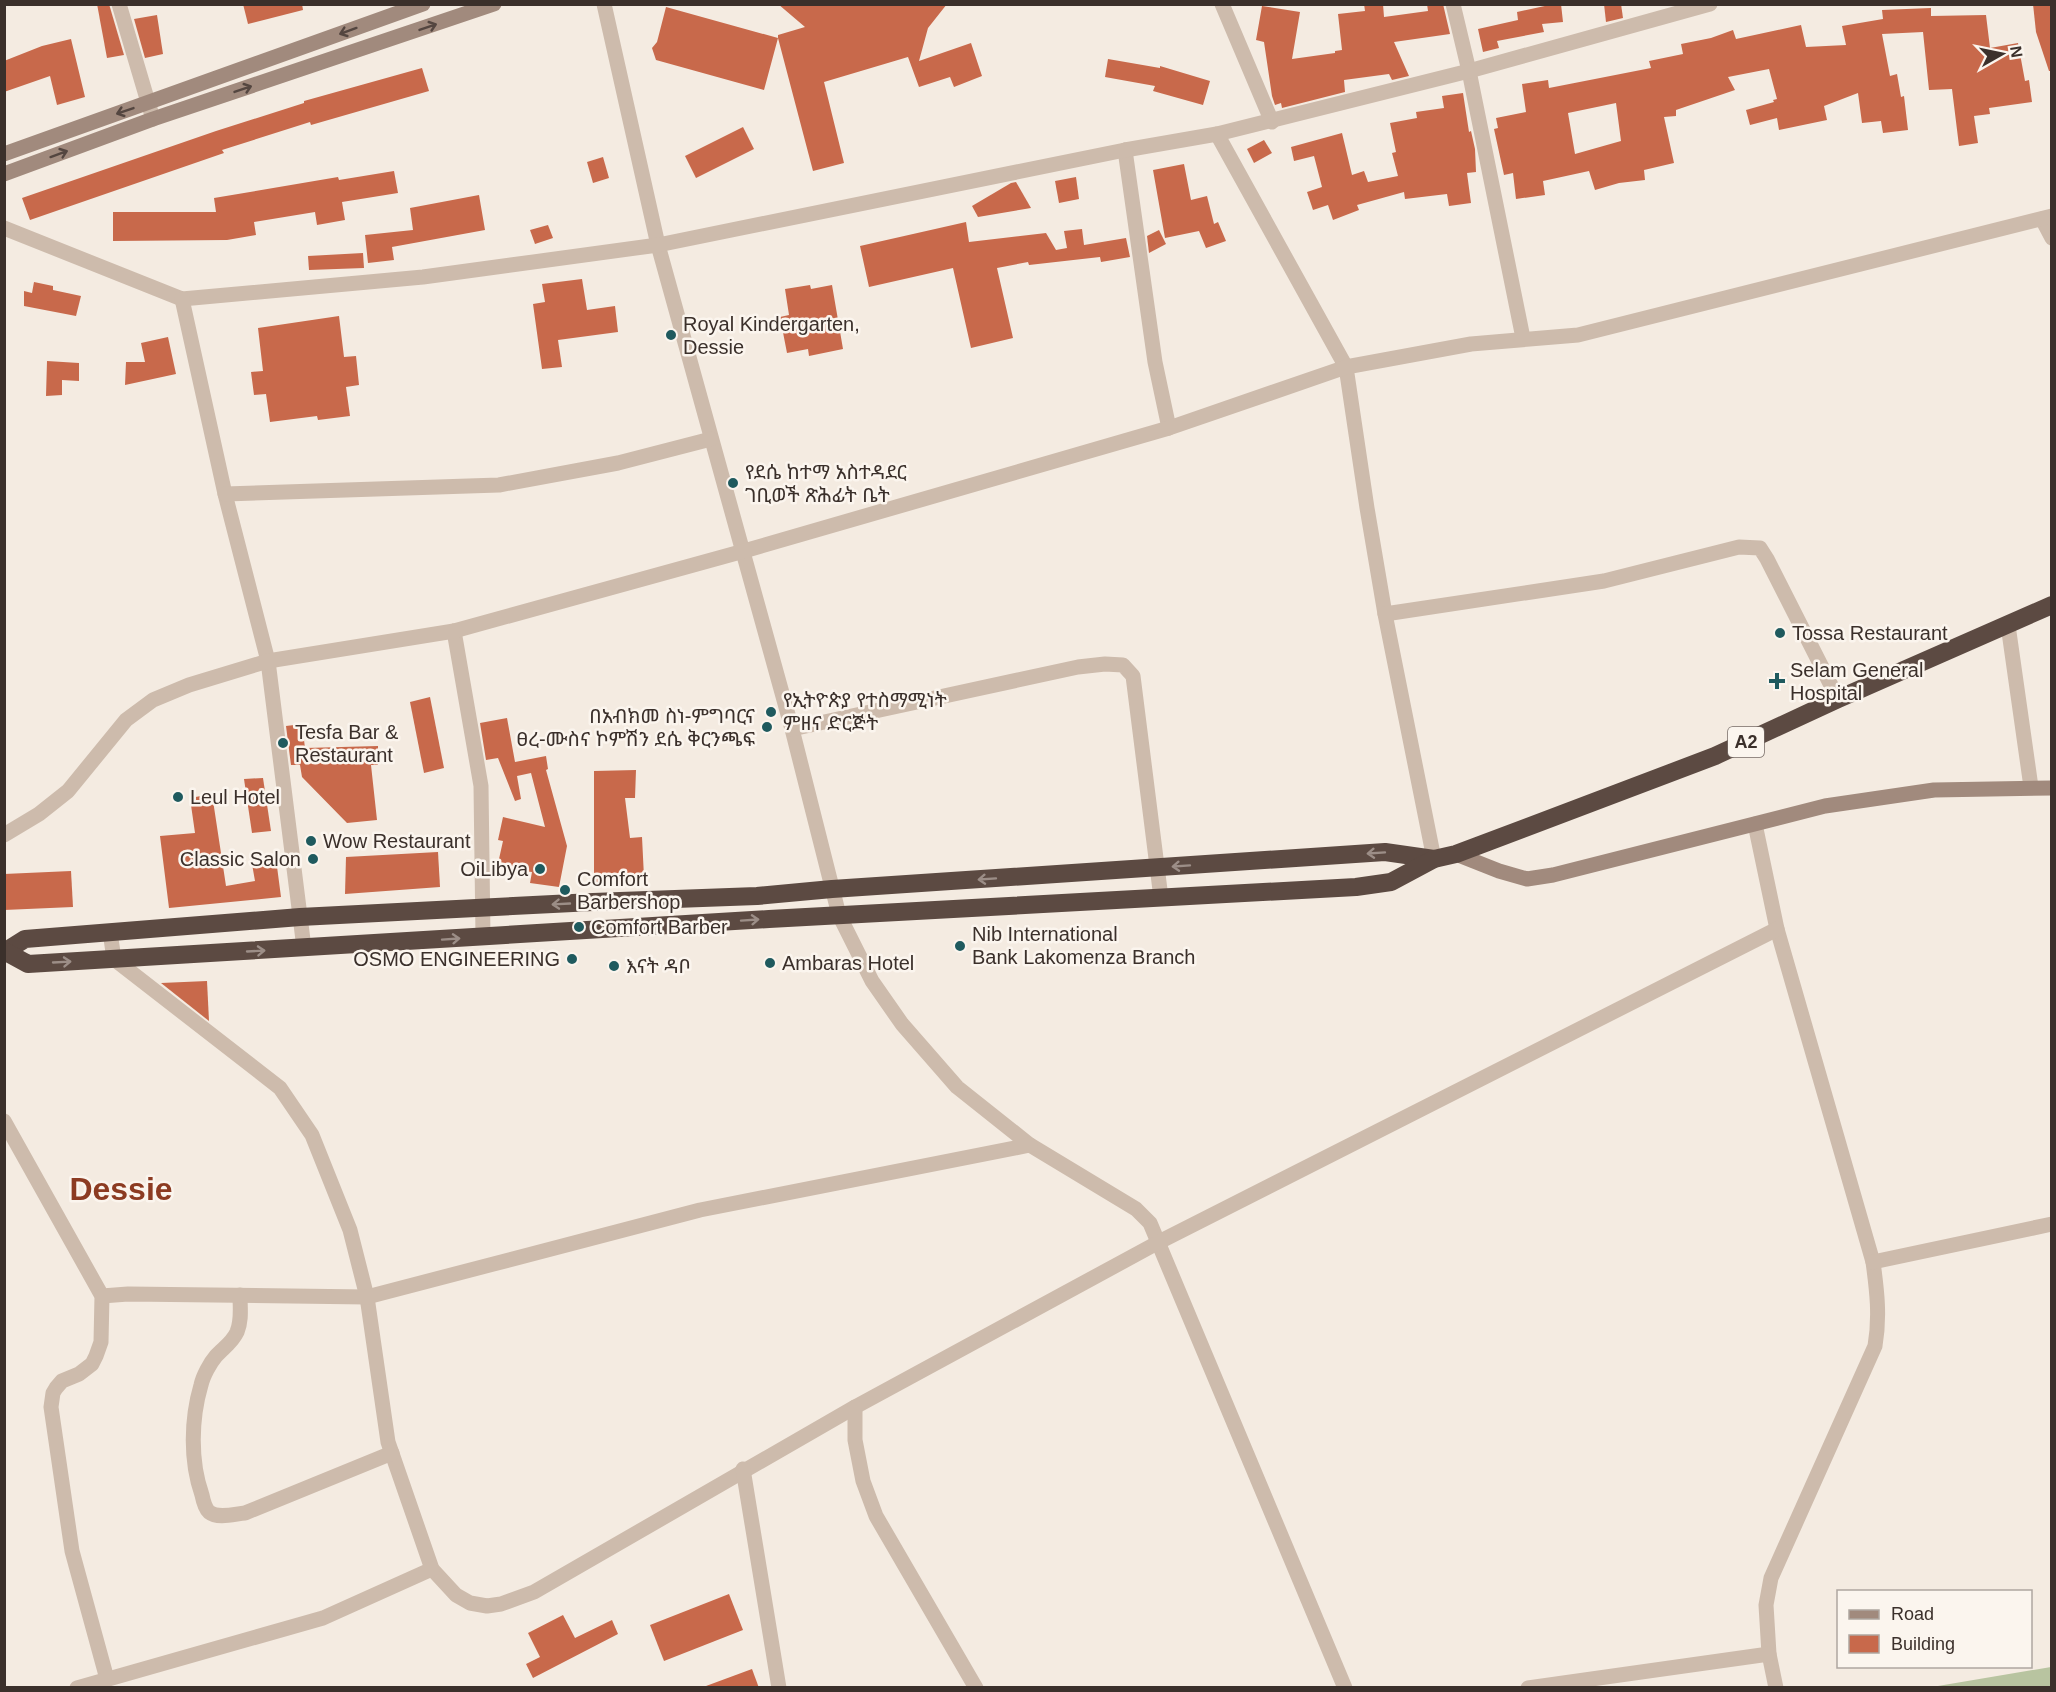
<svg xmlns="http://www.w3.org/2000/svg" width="2056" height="1692" font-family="Arial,'Noto Sans Ethiopic',sans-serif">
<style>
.green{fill:#b8c4a0}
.building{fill:#c8694b;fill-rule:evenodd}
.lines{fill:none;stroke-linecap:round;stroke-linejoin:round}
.street{stroke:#cdbbac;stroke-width:15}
.secondary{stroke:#a18a7d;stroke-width:15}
.highway{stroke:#5c4a42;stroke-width:18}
.oneway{stroke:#544640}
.oneway2{stroke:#9c8e87}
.poi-dot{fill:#1f5a5e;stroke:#fbf5ee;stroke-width:2}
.labels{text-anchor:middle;stroke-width:5;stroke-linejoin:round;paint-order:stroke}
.shield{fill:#fbf5ee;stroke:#756b66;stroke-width:1.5}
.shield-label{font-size:18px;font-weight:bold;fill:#3b302b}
.poi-label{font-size:20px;fill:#3b302b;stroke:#fbf5ee;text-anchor:start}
.town-label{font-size:32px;font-weight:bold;fill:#8c3b22;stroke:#fbf5ee}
</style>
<rect width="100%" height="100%" fill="#f4ebe1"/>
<polygon class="green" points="2051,1667 2051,1687 1932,1687"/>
<g class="building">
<polygon points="97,4 109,4 124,55 107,58"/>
<polygon points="243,4 302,4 303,10 248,24"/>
<polygon points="778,4 947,4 928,28 919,61 971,43 982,76 954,87 950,77 919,87 908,57 824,82 844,163 813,171 778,38 764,90 656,60 652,48 657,42 666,7 778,38 778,35 805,27"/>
<polygon points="1364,4 1383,4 1384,17 1428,11 1427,4 1443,4 1450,34 1394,42 1409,76 1392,80 1389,74 1344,80 1345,92 1282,108 1281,103 1275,105 1272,96 1264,42 1256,40 1262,6 1300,12 1292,59 1335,53 1335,51 1342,50 1338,14 1365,11"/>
<polygon points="1554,4 1561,4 1563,22 1542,24 1544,32 1497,41 1499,48 1483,52 1478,29 1518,20 1517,12"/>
<polygon points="1604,4 1621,4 1623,18 1606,22"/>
<polygon points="2033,4 2052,4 2052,71 2049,71 2036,32"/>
<path d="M 1931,8 L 1931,16 L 1986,15 L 1990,48 L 2018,43 L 2025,81 L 2029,80 L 2032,102 L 1989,108 L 1990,114 L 1974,116 L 1978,143 L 1959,146 L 1952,89 L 1929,90 L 1923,32 L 1882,34 L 1890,76 L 1897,74 L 1901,97 L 1904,96 L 1908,130 L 1883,133 L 1881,121 L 1862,123 L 1858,93 L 1824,106 L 1827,120 L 1779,130 L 1777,118 L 1750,125 L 1746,110 L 1774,102 L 1773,100 L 1777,99 L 1769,69 L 1728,77 L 1735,90 L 1676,110 L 1676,116 L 1664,117 L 1674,163 L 1644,170 L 1645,180 L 1619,183 L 1595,190 L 1589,171 L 1543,181 L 1545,195 L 1516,199 L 1513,173 L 1504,175 L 1494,129 L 1498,128 L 1496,118 L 1526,112 L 1522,84 L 1548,80 L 1549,88 L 1651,68 L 1649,61 L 1683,54 L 1681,44 L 1711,38 L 1733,30 L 1736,39 L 1801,25 L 1806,47 L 1846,45 L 1842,26 L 1883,19 L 1882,10 ZM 1616,103 L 1621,141 L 1575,154 L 1568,113 Z"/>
<polygon points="157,15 163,54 145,58 134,19"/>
<polygon points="71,39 85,97 57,105 50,76 4,92 4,61 42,46"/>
<polygon points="1108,59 1160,68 1160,66 1210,81 1203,105 1153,91 1155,86 1105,77"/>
<polygon points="422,68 429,91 311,125 310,122 222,150 224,153 30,220 22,198 216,131 304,103 304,101"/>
<polygon points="1463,93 1469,132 1471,131 1475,149 1476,172 1467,173 1471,203 1449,206 1447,194 1405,199 1404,192 1357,205 1359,210 1333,220 1328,205 1313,210 1307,192 1322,187 1314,156 1294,161 1291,147 1342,133 1352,175 1364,171 1368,182 1398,176 1392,153 1396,152 1390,123 1417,118 1416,112 1444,108 1442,96"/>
<polygon points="743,127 754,149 696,178 685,156"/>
<polygon points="1264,140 1272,153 1254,163 1247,149"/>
<polygon points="603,157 609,178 593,183 587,162"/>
<polygon points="1184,164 1191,200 1207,196 1214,224 1218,222 1226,241 1206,248 1199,231 1165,238 1153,170"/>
<polygon points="394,171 398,193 342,202 345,220 317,225 315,212 254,222 256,235 227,240 113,241 113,212 216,212 214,198 338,177 339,180"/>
<polygon points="1076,177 1079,199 1059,203 1055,181"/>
<polygon points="1016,182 1031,208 978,217 972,206 1011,183"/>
<polygon points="479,195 485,230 392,247 394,260 368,263 365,235 413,230 410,208"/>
<polygon points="966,222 969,242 1046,233 1056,250 1067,248 1064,231 1082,229 1084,245 1126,238 1130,257 1101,262 1100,257 1029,265 1028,262 997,268 1013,338 971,348 953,268 869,287 860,246"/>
<polygon points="548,225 553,238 535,244 530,230"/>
<polygon points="1159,230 1166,244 1149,253 1147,236"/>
<polygon points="363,253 364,268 309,270 308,256"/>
<polygon points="582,279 587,310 615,306 618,332 558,340 562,367 542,369 533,304 545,302 542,284"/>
<polygon points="34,282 53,286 53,290 81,296 76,316 24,306 24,291 32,293"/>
<polygon points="810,285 811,289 832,285 843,349 809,356 808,349 787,353 780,317 789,315 785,289"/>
<polygon points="339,316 344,357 356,356 359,385 346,387 350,416 318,420 317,416 270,422 266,394 254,395 251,372 263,371 258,328"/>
<polygon points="168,337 176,374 125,385 126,362 145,362 141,343"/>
<polygon points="47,361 79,363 79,381 62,380 62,395 46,396"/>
<polygon points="430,697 444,768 424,773 410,702"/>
<polygon points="507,718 515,762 546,756 548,769 546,770 567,846 559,887 530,883 532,872 497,868 503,841 498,840 503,817 545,827 531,773 517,776 521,799 515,801 498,758 486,760 480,723"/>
<polygon points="302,724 305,748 378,746 378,765 371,765 377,820 347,823 302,777 300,765 291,765 286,726"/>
<polygon points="636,770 635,798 625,798 630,838 642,837 644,877 594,883 594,771"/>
<polygon points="263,778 271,831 252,833 244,779"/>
<polygon points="212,794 226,886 255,881 252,864 276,859 281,897 169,908 160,836 195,833 190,798"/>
<polygon points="438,852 440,887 345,894 346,857"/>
<polygon points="71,871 73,907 4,910 4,874"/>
<polygon points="207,981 209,1021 161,983"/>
<polygon points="729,1594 743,1630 664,1661 650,1625"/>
<polygon points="563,1615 575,1638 612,1620 618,1634 533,1678 526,1664 540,1657 528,1633"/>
<polygon points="752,1669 759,1688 706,1688 706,1686"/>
</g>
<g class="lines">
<g class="street">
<polyline points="119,4 153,119"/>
<polyline points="604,4 658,245 792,729 839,915 872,981 902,1024 957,1087 1030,1145 1136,1209 1150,1223 1345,1688"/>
<polyline points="1222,4 1272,122"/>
<polyline points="1453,4 1469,71 1523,338"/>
<polyline points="1217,134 1346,367 1367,508 1385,614 1434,859"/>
<polyline points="1125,150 1155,362 1169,428"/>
<polyline points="2042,219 2052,238"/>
<polyline points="4,228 182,299 423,277 658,245 1125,150 1217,134 1469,71 1710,4"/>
<polyline points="182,299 225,494 268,661 304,948"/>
<polyline points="225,494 499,485 618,463 711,439"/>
<polyline points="1385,614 1604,581 1739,547 1760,548 1767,559 1838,699"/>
<polyline points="2008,625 2031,787"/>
<polyline points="454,631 481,786 483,937"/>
<polyline points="792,729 1078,667 1105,664 1123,665 1133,676 1161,898"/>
<path d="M 1755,824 L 1777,929 L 1873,1262 C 1877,1291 1880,1317 1875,1346 L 1771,1578 L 1766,1605 L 1769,1654 L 1776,1688"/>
<polyline points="4,835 39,814 68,791 126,720 153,700 189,685 268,661 454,631 744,551 1169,428 1346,367 1471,344 1578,335 2052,216"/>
<polyline points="110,932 114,959 280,1088 312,1135 350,1230 367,1297 388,1442 432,1569 456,1595 470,1603 487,1606 501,1604 534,1592 855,1407 1159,1242 1777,929"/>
<polyline points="4,1121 102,1296 101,1342 96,1356 92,1364 79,1374 62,1381 56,1388 53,1393 51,1407 72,1551 107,1679"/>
<polyline points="1873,1262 2052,1224"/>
<path d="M 240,1295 C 240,1308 242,1320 237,1332 C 232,1343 223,1348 216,1356 C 210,1363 203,1376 201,1385 C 191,1419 190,1461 202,1495 C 203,1500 205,1508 209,1512 C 218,1519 234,1514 245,1513 L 392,1453"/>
<polyline points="102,1296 128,1294 367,1297 700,1210 1030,1145"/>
<polyline points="855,1407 855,1440 863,1481 876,1516 976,1688"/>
<polyline points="743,1469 779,1688"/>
<polyline points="77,1688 323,1618 432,1569"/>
<polyline points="1528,1688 1769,1654"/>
</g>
<g class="secondary">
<polyline points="4,154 423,4"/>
<polyline points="4,174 153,119 494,4"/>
<polyline points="1456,854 1499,871 1527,879 1553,875 1825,806 1934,790 2052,788"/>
</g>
<g class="highway">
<polyline points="4,952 25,939 300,917 593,902 757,896 832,889 1385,852 1434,859"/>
<polyline points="6,952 28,964 769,919 1356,887 1391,882 1434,859 1456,854 1715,756 1838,699 2052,605"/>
</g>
</g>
<defs><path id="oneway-shaft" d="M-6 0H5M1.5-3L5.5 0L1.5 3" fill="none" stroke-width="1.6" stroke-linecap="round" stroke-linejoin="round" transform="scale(1.5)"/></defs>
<g class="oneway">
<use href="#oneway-shaft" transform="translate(428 27) rotate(-19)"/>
<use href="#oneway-shaft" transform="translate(348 31) rotate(160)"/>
<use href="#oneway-shaft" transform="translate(243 89) rotate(-19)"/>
<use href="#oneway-shaft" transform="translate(125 111) rotate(161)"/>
<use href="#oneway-shaft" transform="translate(59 154) rotate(-20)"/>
</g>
<g class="oneway2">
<use href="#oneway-shaft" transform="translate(1376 853) rotate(176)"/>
<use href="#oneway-shaft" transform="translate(1181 866) rotate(176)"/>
<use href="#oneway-shaft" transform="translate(987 879) rotate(176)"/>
<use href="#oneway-shaft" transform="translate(561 904) rotate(177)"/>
<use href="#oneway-shaft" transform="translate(750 920) rotate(-4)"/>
<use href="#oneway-shaft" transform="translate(451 939) rotate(-4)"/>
<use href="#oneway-shaft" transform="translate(256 951) rotate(-3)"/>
<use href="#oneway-shaft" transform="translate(62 962) rotate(-3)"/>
</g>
<g class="poi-dot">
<circle cx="671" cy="335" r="6"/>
<circle cx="733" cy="483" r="6"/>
<circle cx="1780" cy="633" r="6"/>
<path d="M1774 672h6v6h6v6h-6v6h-6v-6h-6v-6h6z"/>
<circle cx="771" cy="712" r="6"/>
<circle cx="767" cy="727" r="6"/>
<circle cx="283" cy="743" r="6"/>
<circle cx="178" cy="797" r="6"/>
<circle cx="311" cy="841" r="6"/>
<circle cx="313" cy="859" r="6"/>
<circle cx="540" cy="869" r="6"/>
<circle cx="565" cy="890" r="6"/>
<circle cx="579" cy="927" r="6"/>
<circle cx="960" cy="946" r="6"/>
<circle cx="572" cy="959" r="6"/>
<circle cx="770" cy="963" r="6"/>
<circle cx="614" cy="966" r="6"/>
</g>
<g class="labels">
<rect class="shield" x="1728" y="727" width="36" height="30" rx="4.5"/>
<g class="shield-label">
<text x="1746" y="748">A2</text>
</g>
<g class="poi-label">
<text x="683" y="331">Royal Kindergarten,<tspan x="683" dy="23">Dessie</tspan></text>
<text x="745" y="479">የደሴ ከተማ አስተዳደር<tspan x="745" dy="23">ገቢወች ጽሕፊት ቤት</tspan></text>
<text x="1792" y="640">Tossa Restaurant</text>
<text x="1790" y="677">Selam General<tspan x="1790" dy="23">Hospital</tspan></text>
<text x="783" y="707">የኢትዮጵያ የተስማሚነት<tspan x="783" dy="23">ምዘና ድርጅት</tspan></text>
<text x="755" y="723" text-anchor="end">በአብክመ ስነ-ምግባርና<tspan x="755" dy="23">ፀረ-ሙስና ኮምሽን ደሴ ቅርንጫፍ</tspan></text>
<text x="295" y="739">Tesfa Bar &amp;<tspan x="295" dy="23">Restaurant</tspan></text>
<text x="190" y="804">Leul Hotel</text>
<text x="323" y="848">Wow Restaurant</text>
<text x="301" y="866" text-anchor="end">Classic Salon</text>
<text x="528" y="876" text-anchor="end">OiLibya</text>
<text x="577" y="886">Comfort<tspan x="577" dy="23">Barbershop</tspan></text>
<text x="591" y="934">Comfort Barber</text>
<text x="972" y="941">Nib International<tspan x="972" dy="23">Bank Lakomenza Branch</tspan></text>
<text x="560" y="966" text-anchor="end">OSMO ENGINEERING</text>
<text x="782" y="970">Ambaras Hotel</text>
<text x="626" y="973">እናት ዳቦ</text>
</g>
<g class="town-label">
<text x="121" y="1200">Dessie</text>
</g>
</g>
<rect width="2056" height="1692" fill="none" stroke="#3b302b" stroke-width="12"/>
<rect x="1837" y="1590" width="195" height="78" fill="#fbf5ee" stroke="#aea6a0" stroke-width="1.5"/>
<rect x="1849" y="1610" width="30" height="9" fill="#a18a7d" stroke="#aea6a0" stroke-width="1.5"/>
<text x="1891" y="1620" font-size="18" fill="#3b302b">Road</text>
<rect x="1849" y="1635" width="30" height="18" fill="#c8694b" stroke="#aea6a0" stroke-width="1.5"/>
<text x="1891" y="1650" font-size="18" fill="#3b302b">Building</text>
<g transform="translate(2002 54) rotate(81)" stroke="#fbf5ee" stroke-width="4.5" paint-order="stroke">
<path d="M0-4.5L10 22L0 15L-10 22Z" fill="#3b302b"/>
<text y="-9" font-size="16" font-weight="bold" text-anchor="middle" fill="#3b302b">N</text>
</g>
</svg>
